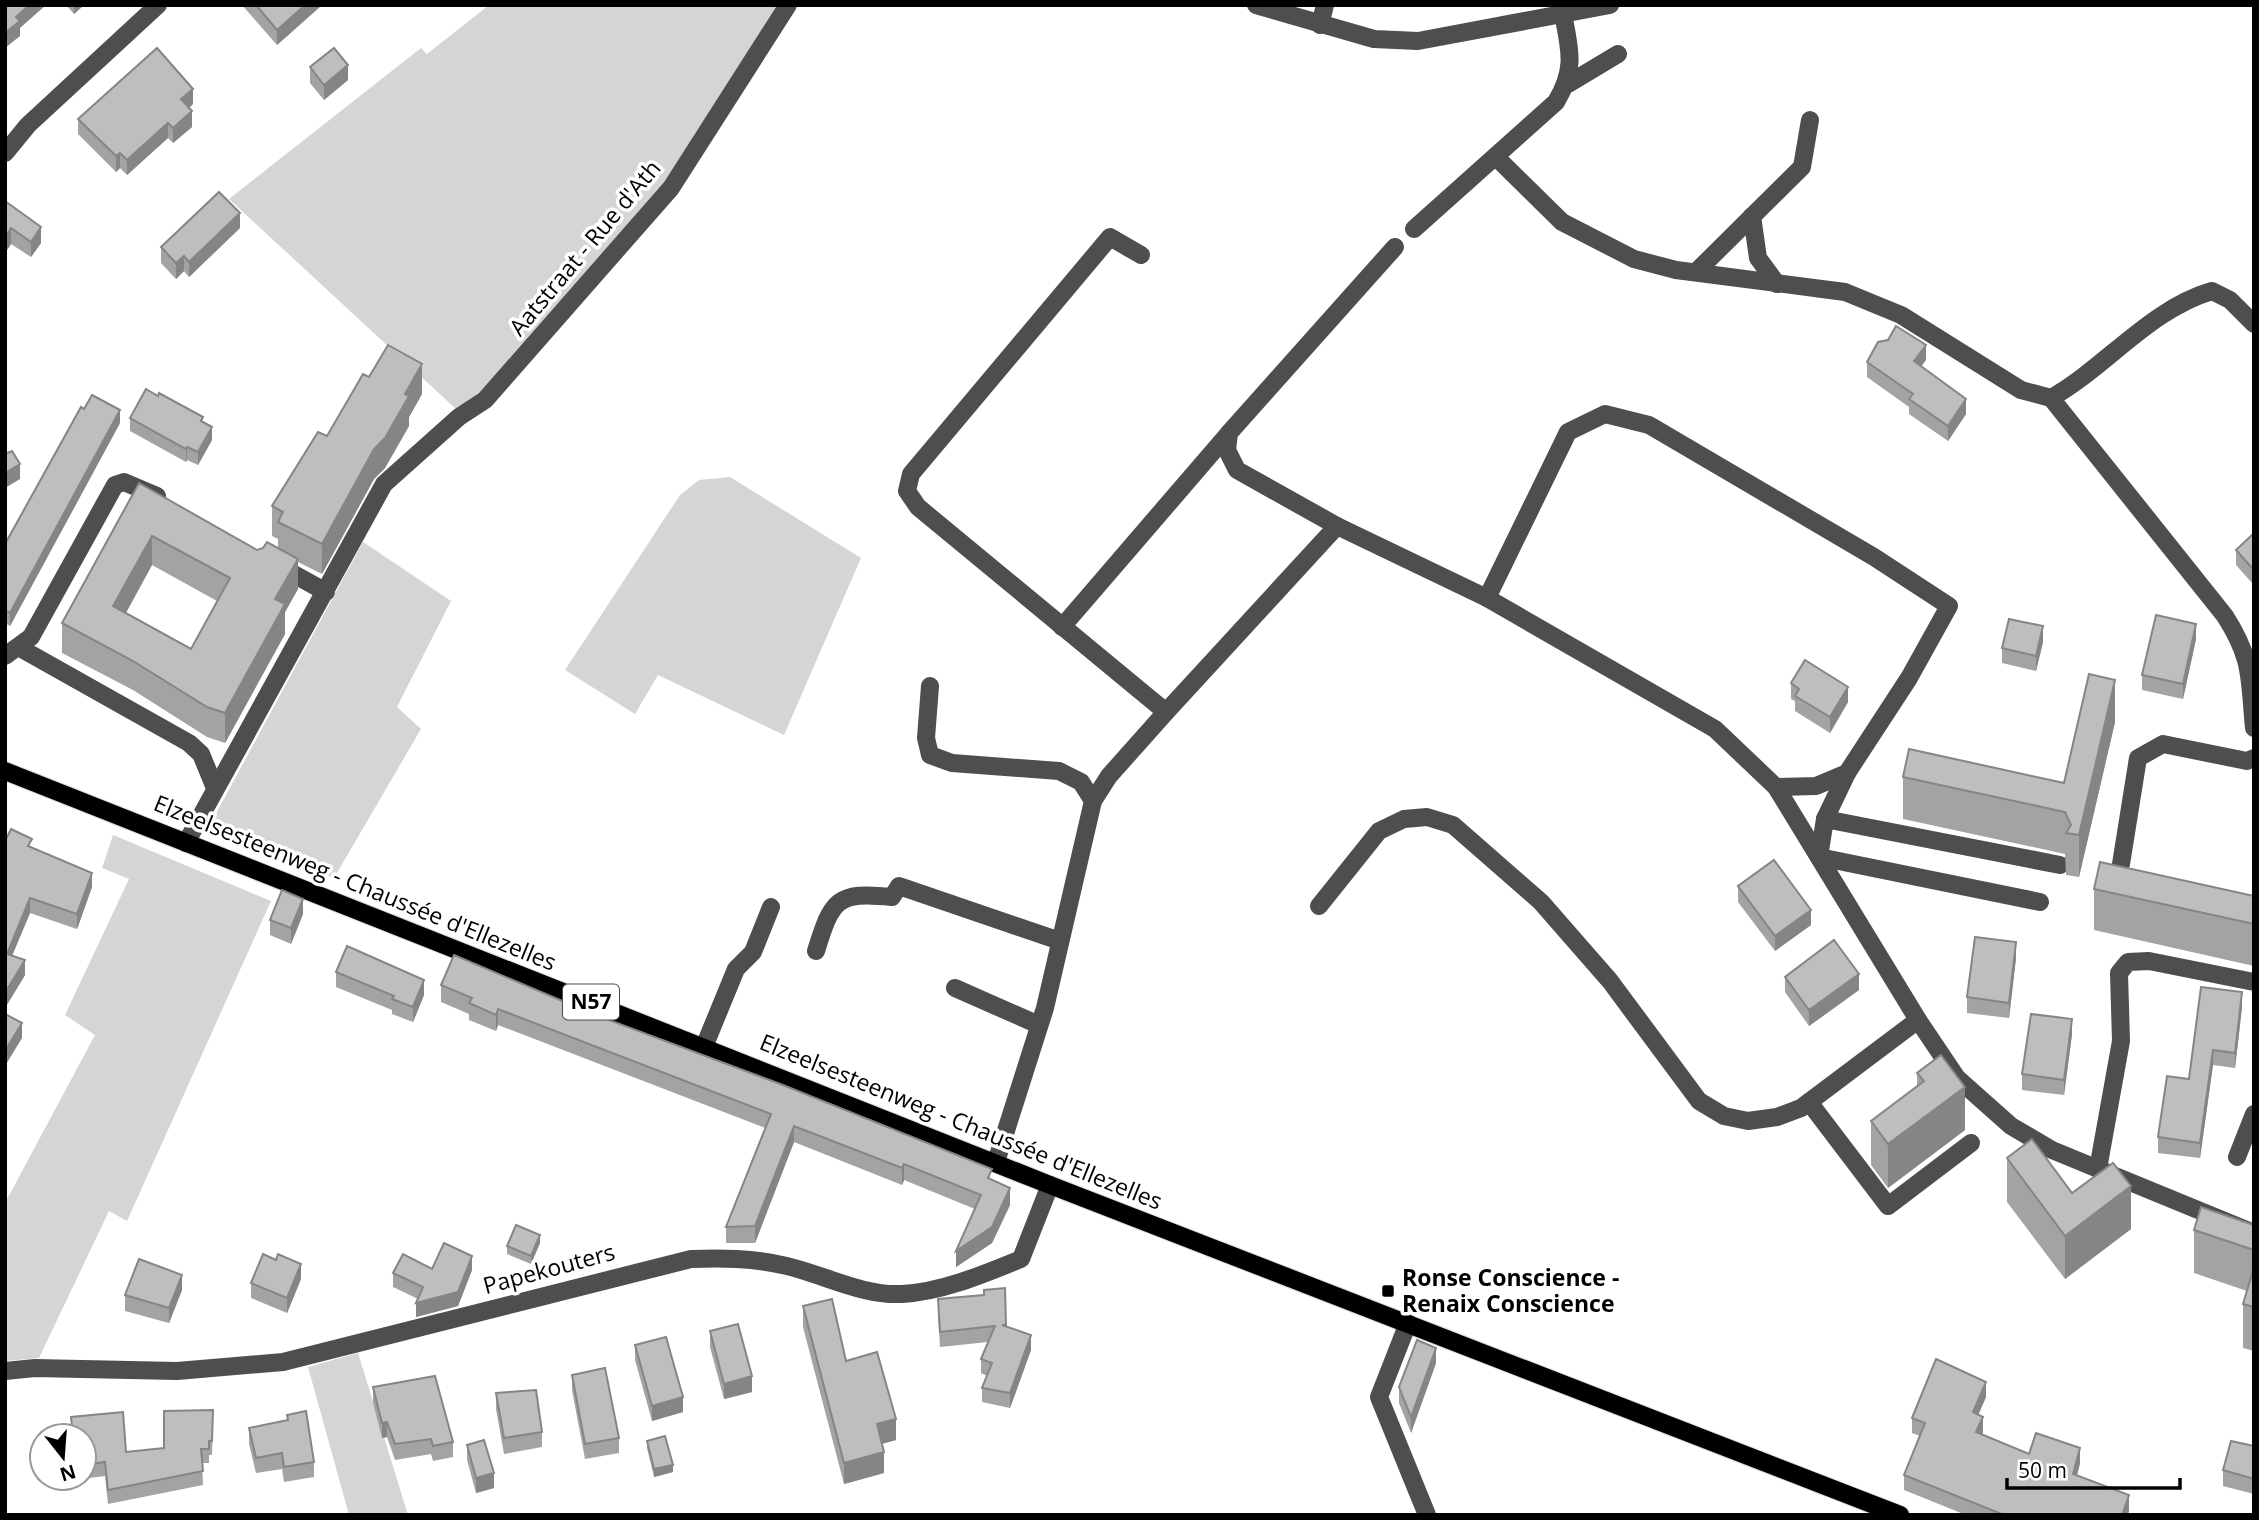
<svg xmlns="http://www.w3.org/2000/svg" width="2259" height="1520" font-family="'Open Sans',sans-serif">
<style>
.green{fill:#d5d5d5}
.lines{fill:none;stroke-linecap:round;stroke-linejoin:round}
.major-casing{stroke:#dbdbdb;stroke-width:20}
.minor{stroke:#4e4e4e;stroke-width:18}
.major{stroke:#000;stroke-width:18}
.wall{fill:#a3a3a3;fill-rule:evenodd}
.shaded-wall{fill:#858585}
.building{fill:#bebebe;stroke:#858585;stroke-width:2;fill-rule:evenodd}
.poi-dot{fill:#000;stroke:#fff;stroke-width:2.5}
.labels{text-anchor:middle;stroke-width:7;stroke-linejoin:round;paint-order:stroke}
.shield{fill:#fff;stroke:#4c4c4c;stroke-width:2}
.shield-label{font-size:21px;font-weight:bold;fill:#000}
.street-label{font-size:23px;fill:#000;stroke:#fff}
.poi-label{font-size:23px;font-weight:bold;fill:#000;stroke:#fff;text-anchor:start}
</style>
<rect width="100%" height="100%" fill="#fff"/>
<g class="green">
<polygon points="489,5 780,5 685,160 476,403 456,409 229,199 421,48 427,54"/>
<polygon points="730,477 861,558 784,735 658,675 635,714 565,670 680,495 699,480"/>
<polygon points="363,542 451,601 397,707 421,729 334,878 207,830"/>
<polygon points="113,835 271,901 127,1221 109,1211 39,1358 5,1361 5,1203 95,1035 65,1015 129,879 102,868"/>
<polygon points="358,1353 408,1515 349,1515 308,1367"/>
</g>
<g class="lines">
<g class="major-casing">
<polyline id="major" points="5,771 1050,1185 1900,1515"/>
</g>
<g class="minor">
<polyline points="1256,5 1374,39 1418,41 1610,5"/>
<polyline points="1320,25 1325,5"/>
<polyline points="1568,84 1618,54"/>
<polyline points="5,153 28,125 158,5"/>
<path d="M 1496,157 L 1562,222 L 1634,259 L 1676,270 L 1845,292 L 1901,315 L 2021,390 L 2051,398 C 2106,367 2150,309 2212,291 L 2230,300 L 2254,324"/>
<polyline points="1752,216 1758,258 1777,284"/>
<path d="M 1414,229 L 1556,102 C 1576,69 1570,50 1563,14"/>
<polyline points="1395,247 1229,433 1227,450 1237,470 1337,526 1487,598 1715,729 1776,787 1918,1020 1957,1078 2011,1126 2052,1150 2254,1233"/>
<polyline points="1141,255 1110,237 911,474 907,491 918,507 1166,712"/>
<polyline points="1696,272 1802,167 1810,120"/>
<path d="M 2051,398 L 2225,616 C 2253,660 2249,677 2254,728"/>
<polyline points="279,566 326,592"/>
<polyline points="1487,598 1568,432 1605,414 1649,425 1874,557 1949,606 1909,678 1847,773 1816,786 1776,787"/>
<polyline points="1062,627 1229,433"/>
<polyline points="20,648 189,743 201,754 215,788"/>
<polyline points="5,656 31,637 115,485 124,482 157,496"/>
<polyline points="930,686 926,738 930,755 952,763 1059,771 1081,782 1093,801"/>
<polyline points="1847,773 1825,819 1819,857 2040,902"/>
<polyline points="1825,819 2060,865"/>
<polyline points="186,843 384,484 459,417 485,400 671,188 788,5"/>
<polyline points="2121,864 2138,758 2163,744 2247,761 2254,758"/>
<polyline points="1319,906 1379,831 1404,819 1427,817 1453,825 1541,902 1610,981 1699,1101 1724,1116 1748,1121 1777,1117 1801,1108 1918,1020"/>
<path d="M 816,951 C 832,900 836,891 892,897 L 899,886 L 1060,941"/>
<polyline points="955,988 1039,1025"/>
<polyline points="704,1047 736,969 753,952 771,907"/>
<polyline points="1809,1102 1888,1206 1971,1143"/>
<polyline points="2237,1157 2254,1114"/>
<polyline points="996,1162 1045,1008 1093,801 1109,776 1166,712 1337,526"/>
<polyline points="2098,1169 2121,1041 2119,973 2128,962 2149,961 2254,982"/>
<polyline points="1408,1323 1379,1397 1427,1515"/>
<path d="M 5,1371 L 35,1368 L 177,1371 L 283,1362 L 691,1259 C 722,1258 751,1258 782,1265 C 821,1273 861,1296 902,1294 C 942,1292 984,1274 1021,1259 L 1050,1185"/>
</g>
<use href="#major" class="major"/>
</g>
<g class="wall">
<polygon points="66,5 84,5 74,14"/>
<polygon points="242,5 322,5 277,45"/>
<polygon points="310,67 348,80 324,100 310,83"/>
<polygon points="193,104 189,108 192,127 173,143 168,138 127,175 120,168 116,172 78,134 78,119"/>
<polygon points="5,201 41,243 31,257 11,244 7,250 5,249"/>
<polygon points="240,228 189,277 184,271 176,279 161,263 161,247"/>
<polygon points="1926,360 1921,366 1966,414 1948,441 1909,414 1909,407 1867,377 1867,362"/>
<path d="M 369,377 L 422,394 L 409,417 L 409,426 L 385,468 L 374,479 L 322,574 L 298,562 L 298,589 L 285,612 L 285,634 L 225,743 L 207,737 L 133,690 L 62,653 L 62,623 L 139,483 L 257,550 L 278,548 L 278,539 L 272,536 L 272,506 L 327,436 ZM 152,565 L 217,601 L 191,649 L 126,613 Z"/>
<polygon points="130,418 203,422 212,440 198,465 187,460 186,462 130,431"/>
<polygon points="120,423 10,626 5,623 5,544"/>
<polygon points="2254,533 2254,582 2252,583 2236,565 2236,550"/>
<polygon points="2196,639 2183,699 2142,690 2142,675"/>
<polygon points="2043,642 2036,671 2002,663 2002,648"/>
<polygon points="1791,683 1848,702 1830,733 1795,711 1795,701 1791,699"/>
<polygon points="2115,722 2079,877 2066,875 2065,854 1903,819 1903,777 2064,783"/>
<polygon points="5,841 32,847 92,887 77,929 30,913 12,955 25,975 5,1008"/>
<polygon points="1738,886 1811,925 1775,951 1738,902"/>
<polygon points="2094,889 2254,896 2254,966 2094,930"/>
<polygon points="303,914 291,944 270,935 270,920"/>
<polygon points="2016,958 2009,1018 1967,1013 1967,997"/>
<polygon points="336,972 424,995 413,1022 392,1014 392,1010 336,987"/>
<polygon points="1785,977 1859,990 1809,1026 1785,992"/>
<polygon points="441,985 593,1014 992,1180 1010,1205 992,1243 956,1267 975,1209 904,1180 902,1185 794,1142 755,1243 726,1243 726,1227 765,1128 498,1025 496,1031 469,1020 469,1014 441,1002"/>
<polygon points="2242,1007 2235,1068 2213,1065 2200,1158 2158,1153 2158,1137 2189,1079"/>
<polygon points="2072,1034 2064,1095 2022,1090 2022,1074"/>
<polygon points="1917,1073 1965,1130 1888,1188 1871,1165 1871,1121 1917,1086"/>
<polygon points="2007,1158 2072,1193 2131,1229 2065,1279 2007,1202"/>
<polygon points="2254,1225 2254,1351 2243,1348 2243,1304 2247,1291 2194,1273 2194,1230"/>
<polygon points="540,1243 531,1264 507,1254 507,1246"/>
<polygon points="432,1269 472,1270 458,1306 416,1317 418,1299 393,1287 393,1273"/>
<polygon points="301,1279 287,1313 251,1298 251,1283"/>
<polygon points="1005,1288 1006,1327 1031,1350 1010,1408 982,1402 982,1388 987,1376 981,1373 981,1359 988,1342 940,1347 938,1314 938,1299 984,1295"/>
<polygon points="182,1290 169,1323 125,1311 125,1295"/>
<polygon points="803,1306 846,1361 896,1440 882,1444 884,1473 844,1484 803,1327"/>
<polygon points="710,1331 752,1392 724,1399 710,1347"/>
<polygon points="635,1345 683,1412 652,1421 635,1360"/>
<polygon points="1436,1363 1411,1433 1399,1403 1399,1387"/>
<polygon points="572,1375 619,1438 619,1453 585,1459 572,1390"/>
<polygon points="373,1387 453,1442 453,1457 433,1461 431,1454 395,1460 387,1437 382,1438 373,1403"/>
<polygon points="496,1393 542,1432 542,1447 504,1454 496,1409"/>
<polygon points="1986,1397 1978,1415 1983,1432 1982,1435 2029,1454 2080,1463 2077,1476 2129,1510 2128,1515 1966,1515 1904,1490 1904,1475 1920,1436 1912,1433 1912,1418"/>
<polygon points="213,1410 212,1455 209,1455 209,1463 202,1463 203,1485 108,1504 105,1476 81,1479 81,1478 84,1478 84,1436 72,1436 71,1417 126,1452 164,1448"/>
<polygon points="249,1428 314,1462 314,1477 284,1482 282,1469 256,1473 249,1444"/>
<polygon points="647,1441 673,1472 654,1477 647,1448"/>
<polygon points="467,1445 494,1488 476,1493 467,1460"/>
<polygon points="2254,1446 2254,1494 2223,1486 2223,1470"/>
</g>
<g class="shaded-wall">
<polygon points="29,5 46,5 20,28 20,36 5,48 5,33 16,17"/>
<polygon points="74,5 84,5 74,14"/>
<polygon points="305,5 322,5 277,45 277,30"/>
<polygon points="348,65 348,80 324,100 324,85"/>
<polygon points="193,89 193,104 181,115 181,99"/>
<polygon points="192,111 192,127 173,143 173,128"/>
<polygon points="168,123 168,138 127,175 127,160"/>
<polygon points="120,153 120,168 116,172 116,156"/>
<polygon points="240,213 240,228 189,277 189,262"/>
<polygon points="41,227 41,243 31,257 31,242"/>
<polygon points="11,228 11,244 7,250 7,235"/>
<polygon points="184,256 184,271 176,279 176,263"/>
<polygon points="1926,345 1926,360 1914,376 1914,361"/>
<polygon points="422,364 422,394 409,417 409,426 385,468 374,479 322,574 322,544"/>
<polygon points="1966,399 1966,414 1948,441 1948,426"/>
<polygon points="120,410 120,423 10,626 10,613"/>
<polygon points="212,427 212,440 198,465 198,452"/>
<polygon points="187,447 187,460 186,462 186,449"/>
<polygon points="20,464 20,479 5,488 5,473"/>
<polygon points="152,536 152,565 113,636 113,606"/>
<polygon points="298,559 298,589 285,612 285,634 225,743 225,713 275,599"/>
<polygon points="2254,567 2254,582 2252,583 2252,568"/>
<polygon points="2196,624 2196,639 2183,699 2183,684"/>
<polygon points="2043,626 2043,642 2036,671 2036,656"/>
<polygon points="2115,680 2115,722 2079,877 2079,835"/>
<polygon points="1848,687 1848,702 1830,733 1830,717"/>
<polygon points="92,873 92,887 77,929 77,914"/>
<polygon points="30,898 30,913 7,968 7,954"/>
<polygon points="303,899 303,914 291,944 291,928"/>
<polygon points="1811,910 1811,925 1775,951 1775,936"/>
<polygon points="2016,942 2016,958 2009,1018 2009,1003"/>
<polygon points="25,960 25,975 5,1008 5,993"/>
<polygon points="1859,974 1859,990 1809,1026 1809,1010"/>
<polygon points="424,980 424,995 413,1022 413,1007"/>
<polygon points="2242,992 2242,1007 2235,1068 2235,1053"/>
<polygon points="498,1009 498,1025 496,1031 496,1015"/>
<polygon points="2072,1019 2072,1034 2064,1095 2064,1080"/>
<polygon points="22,1023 22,1038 5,1066 5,1051"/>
<polygon points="2213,1050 2213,1065 2200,1158 2200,1143"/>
<polygon points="1965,1087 1965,1130 1888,1188 1888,1144"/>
<polygon points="794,1126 794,1142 755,1243 755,1226"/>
<polygon points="904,1164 904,1180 902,1185 902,1168"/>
<polygon points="2131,1186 2131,1229 2065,1279 2065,1236"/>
<polygon points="1010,1188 1010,1205 992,1243 956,1267 956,1251"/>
<polygon points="540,1235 540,1243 531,1264 531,1256"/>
<polygon points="472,1256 472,1270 458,1306 416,1317 416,1303"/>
<polygon points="301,1264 301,1279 287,1313 287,1298"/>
<polygon points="182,1275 182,1290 169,1323 169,1308"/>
<polygon points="1031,1335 1031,1350 1010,1408 1010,1393"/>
<polygon points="1436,1348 1436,1363 1411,1433 1411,1417"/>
<polygon points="752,1376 752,1392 724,1399 724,1384"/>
<polygon points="1986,1382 1986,1397 1973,1427 1973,1412"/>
<polygon points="683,1397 683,1412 652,1421 652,1406"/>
<polygon points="1983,1417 1983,1432 1976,1447 1976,1432"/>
<polygon points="896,1419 896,1440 877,1445 877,1424"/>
<polygon points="387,1422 387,1437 382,1438 382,1423"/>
<polygon points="2080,1448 2080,1463 2073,1490 2073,1474"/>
<polygon points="884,1452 884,1473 844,1484 844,1463"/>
<polygon points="673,1465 673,1472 654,1477 654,1469"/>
<polygon points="494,1473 494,1488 476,1493 476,1478"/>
<polygon points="2129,1495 2129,1510 2128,1515 2122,1515"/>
</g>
<g class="building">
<polygon points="5,5 29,5 16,17 20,21 5,33"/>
<polygon points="256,5 305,5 277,30"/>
<polygon points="157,48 193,89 181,99 192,111 173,128 168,123 127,160 120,153 116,156 78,119"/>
<polygon points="334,48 348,65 324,85 310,67"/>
<polygon points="219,192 240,213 189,262 184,256 176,263 161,247"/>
<polygon points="5,201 41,227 31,242 11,228 7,235 5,234"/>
<polygon points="1896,326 1926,345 1914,361 1966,399 1948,426 1909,399 1913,394 1867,362 1878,342 1888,340"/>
<polygon points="388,345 422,364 405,394 409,396 385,438 374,449 322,544 278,522 283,512 272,506 318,432 327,436 363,374 369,377"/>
<polygon points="146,389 158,396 159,393 203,417 201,421 212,427 198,452 187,447 186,449 130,418"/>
<polygon points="92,395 120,410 10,613 5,610 5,544 81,407 84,409"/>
<polygon points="12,451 20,464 5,473 5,454"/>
<path d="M 139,483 L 257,550 L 263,548 L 267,542 L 298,559 L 275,599 L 285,604 L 225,713 L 207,707 L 133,661 L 62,623 ZM 152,536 L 230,578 L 191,649 L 113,606 Z"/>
<polygon points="2254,533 2254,567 2252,568 2236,550"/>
<polygon points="2156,615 2196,624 2183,684 2142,675"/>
<polygon points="2009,619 2043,626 2036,656 2002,648"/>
<polygon points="1805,660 1848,687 1830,717 1795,696 1799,689 1791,683"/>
<polygon points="2089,674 2115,680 2079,835 2066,833 2071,825 2065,812 1903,777 1909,749 2064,783"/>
<polygon points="11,829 32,839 28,846 92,873 77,914 30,898 7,954 25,960 5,993 5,841"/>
<polygon points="1774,860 1811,910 1775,936 1738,886"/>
<polygon points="2100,862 2254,896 2254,924 2094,889"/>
<polygon points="282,890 303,899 291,928 270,920"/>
<polygon points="1975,937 2016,942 2009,1003 1967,997"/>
<polygon points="1834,940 1859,974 1809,1010 1785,977"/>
<polygon points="347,946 424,980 413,1007 392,999 394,996 336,972"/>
<polygon points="454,955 593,1014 783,1085 992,1169 988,1178 1010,1188 992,1227 956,1251 981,1195 904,1164 902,1168 794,1126 755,1226 726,1227 771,1114 498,1009 496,1015 469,1003 472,998 441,985"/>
<polygon points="2201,987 2242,992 2235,1053 2213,1050 2200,1143 2158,1137 2167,1076 2189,1079"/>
<polygon points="5,1014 22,1023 5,1051"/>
<polygon points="2031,1014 2072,1019 2064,1080 2022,1074"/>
<polygon points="1941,1055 1965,1087 1888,1144 1871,1121 1924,1081 1917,1073"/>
<polygon points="2032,1139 2072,1193 2113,1163 2131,1186 2065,1236 2007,1158"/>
<polygon points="2201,1207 2254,1225 2254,1250 2194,1230"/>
<polygon points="516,1225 540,1235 531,1256 507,1246"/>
<polygon points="444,1243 472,1256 458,1292 416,1303 423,1287 393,1273 403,1254 432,1269"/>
<polygon points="263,1254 276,1260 278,1254 301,1264 287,1298 251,1283"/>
<polygon points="139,1259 182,1275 169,1308 125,1295"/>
<polygon points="2254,1267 2254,1307 2243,1304"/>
<polygon points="1005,1288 1006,1325 1002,1325 1031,1335 1010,1393 982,1388 992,1363 981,1359 995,1326 940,1332 938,1299 984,1295 984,1290"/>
<polygon points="832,1299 846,1361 877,1352 896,1419 877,1424 884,1452 844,1463 803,1306"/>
<polygon points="738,1324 752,1376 724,1384 710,1331"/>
<polygon points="666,1337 683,1397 652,1406 635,1345"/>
<polygon points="1417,1340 1436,1348 1411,1417 1399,1387"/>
<polygon points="1936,1359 1986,1382 1973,1412 1983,1417 1976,1432 2029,1454 2036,1433 2080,1448 2073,1474 2129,1495 2122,1515 2004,1515 1904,1475 1925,1423 1912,1418"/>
<polygon points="605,1368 619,1438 585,1444 572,1375"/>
<polygon points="435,1376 453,1442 433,1446 431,1439 395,1444 387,1422 382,1423 373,1387"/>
<polygon points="536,1390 542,1432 504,1438 496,1393"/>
<polygon points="213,1410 212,1441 209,1441 209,1449 201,1449 203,1471 108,1490 105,1462 84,1465 84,1436 73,1436 71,1417 123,1412 126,1452 164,1448 164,1411"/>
<polygon points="306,1411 314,1462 284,1467 282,1453 256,1458 249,1428 288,1420 287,1415"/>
<polygon points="665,1436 673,1465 654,1469 647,1441"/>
<polygon points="484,1440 494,1473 476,1478 467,1445"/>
<polygon points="2231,1441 2254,1446 2254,1479 2223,1470"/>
</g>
<rect class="poi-dot" x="1381" y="1284" width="14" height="14" rx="3.5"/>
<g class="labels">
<rect class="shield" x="563" y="984.5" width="56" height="35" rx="5"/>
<g class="shield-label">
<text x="591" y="1009">N57</text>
</g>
<g class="street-label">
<text transform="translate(585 248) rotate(-50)" y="8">Aatstraat - Rue d'Ath</text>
<text transform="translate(355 883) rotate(22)" y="8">Elzeelsesteenweg - Chaussée d'Ellezelles</text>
<text transform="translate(961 1122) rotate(22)" y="8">Elzeelsesteenweg - Chaussée d'Ellezelles</text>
<text transform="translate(549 1269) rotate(-15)" y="8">Papekouters</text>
</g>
<g class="poi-label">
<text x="1402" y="1286">Ronse Conscience -<tspan x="1402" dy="26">Renaix Conscience</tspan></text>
</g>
</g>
<rect width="2259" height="1520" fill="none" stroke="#000000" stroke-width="14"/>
<g transform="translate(63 1457) rotate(163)"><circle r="33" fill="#ffffff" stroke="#999999" stroke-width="2"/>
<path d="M0-5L12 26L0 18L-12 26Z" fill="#000000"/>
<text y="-10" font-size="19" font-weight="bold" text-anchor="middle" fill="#000000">N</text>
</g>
<path d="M2007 1478v10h173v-10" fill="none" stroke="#000000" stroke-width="3.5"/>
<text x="2018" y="1478" font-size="21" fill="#000000" stroke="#ffffff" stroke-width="5" paint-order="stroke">50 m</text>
</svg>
